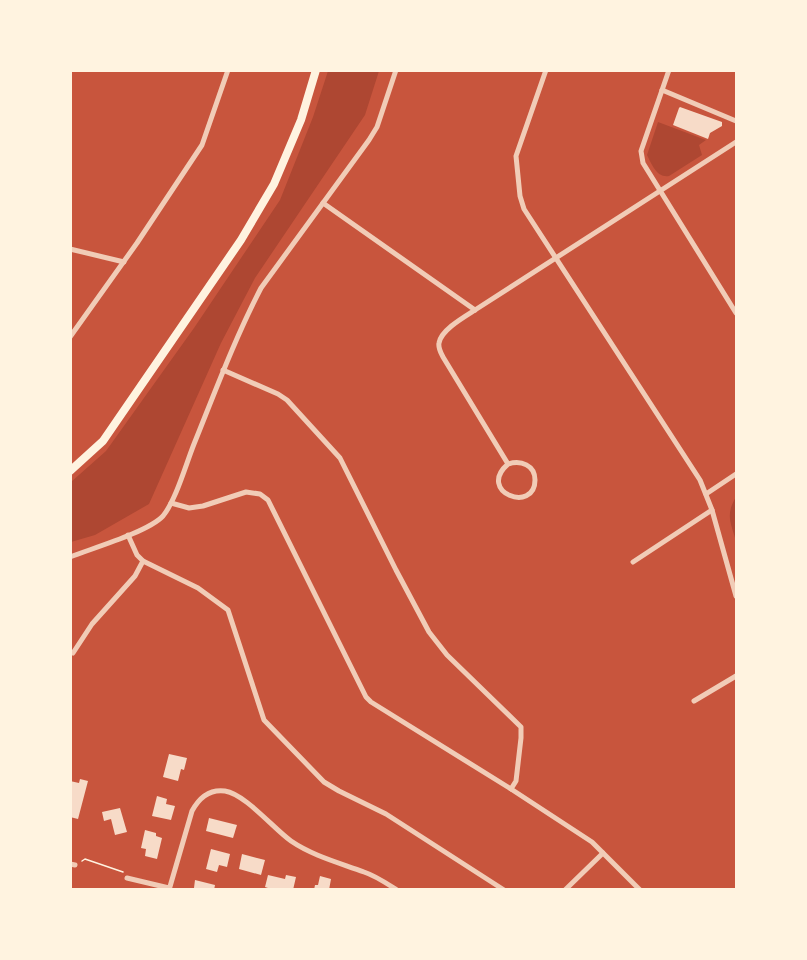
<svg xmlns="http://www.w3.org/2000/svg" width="807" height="960" font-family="Quicksand,sans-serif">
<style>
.green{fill:#ae4732}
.building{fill:#f7dbc8}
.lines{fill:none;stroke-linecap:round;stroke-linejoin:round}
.path{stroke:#fff3e0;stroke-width:1.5}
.minor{stroke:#f1ccb7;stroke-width:5}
.primary{stroke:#fff3e0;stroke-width:8}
</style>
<rect width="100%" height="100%" fill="#c8553d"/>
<g class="green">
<polygon points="328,71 379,71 365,115 255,278 221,343 149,504 95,535 71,542 71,482 106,451 194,328 280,200 313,117"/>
<path d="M 658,122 L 706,140 L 699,145 L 702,155 L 669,176 C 657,178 652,165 647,155 Z"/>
<path d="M 736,497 L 736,541 C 731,523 725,515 736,497 Z"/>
</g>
<g class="building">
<polygon points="680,107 722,122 722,126 710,133 708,139 673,125 679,108"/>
<polygon points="169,754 187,758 184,770 181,769 178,781 163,777"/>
<polygon points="80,779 88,781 78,819 70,817 70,781 79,783"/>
<polygon points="157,796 167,799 166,804 175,806 171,820 152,816"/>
<polygon points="120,808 127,832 115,835 111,819 104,821 102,812"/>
<polygon points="209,818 237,825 233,838 206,831"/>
<polygon points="145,830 156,833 156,836 162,838 157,859 145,856 146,849 141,848"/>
<polygon points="211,849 230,854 227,867 219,865 217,872 206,869"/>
<polygon points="242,854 265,860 261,875 239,869"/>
<polygon points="268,875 285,879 286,875 296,877 293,890 274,890 265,887"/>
<polygon points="320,876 331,879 329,890 314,890 315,885 318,885"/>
<polygon points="195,880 215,885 214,890 196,890 194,888"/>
</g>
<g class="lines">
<polyline class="path" points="82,861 85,859 123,872"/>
<g class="minor">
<polyline points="546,70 516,156 520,196 524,209 700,480 712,510 736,596"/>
<polyline points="669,70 641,151 643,163 736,313"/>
<polyline points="662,90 736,121"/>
<polyline points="323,203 475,310"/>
<polyline points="70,249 124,262"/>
<polyline points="70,337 137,243 202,145 228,70"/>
<polyline points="223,370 278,394 287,400 340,458 396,570 429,632 447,655 521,727 521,738 516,781 511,789"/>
<path d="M 508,464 C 476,492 535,514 535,480 C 535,465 521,460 508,464 L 443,357 C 441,353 438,348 439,343 C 441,330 464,317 475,310 L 736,142"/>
<polyline points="706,494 736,474"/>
<polyline points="171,503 189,508 203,506 246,492 260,494 268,500 366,697 371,702 511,789 592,842 640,890"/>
<polyline points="128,535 137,555 143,561 198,588 228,610 264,720 324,782 339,791 386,814 504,890"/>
<path d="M 70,557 C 93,548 148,532 163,516 C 176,500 186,464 194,444 C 215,392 235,338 261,288 L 369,140 L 377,127 L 396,70"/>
<polyline points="633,562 712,510"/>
<polyline points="73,653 92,624 135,576 143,561"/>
<polyline points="694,701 736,676"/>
<polyline points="70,864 75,865"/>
<polyline points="127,878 169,888"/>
<path d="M 169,890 L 192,811 C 199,798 210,789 225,791 C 245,794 274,829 291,841 C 313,856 340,863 364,872 C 376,876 386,883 397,890"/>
<polyline points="565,890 603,853"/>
</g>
<polyline class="primary" points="70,471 103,441 241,240 274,184 301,120 316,70"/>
</g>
<rect width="807" height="960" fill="none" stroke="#fff3e0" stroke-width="144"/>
</svg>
